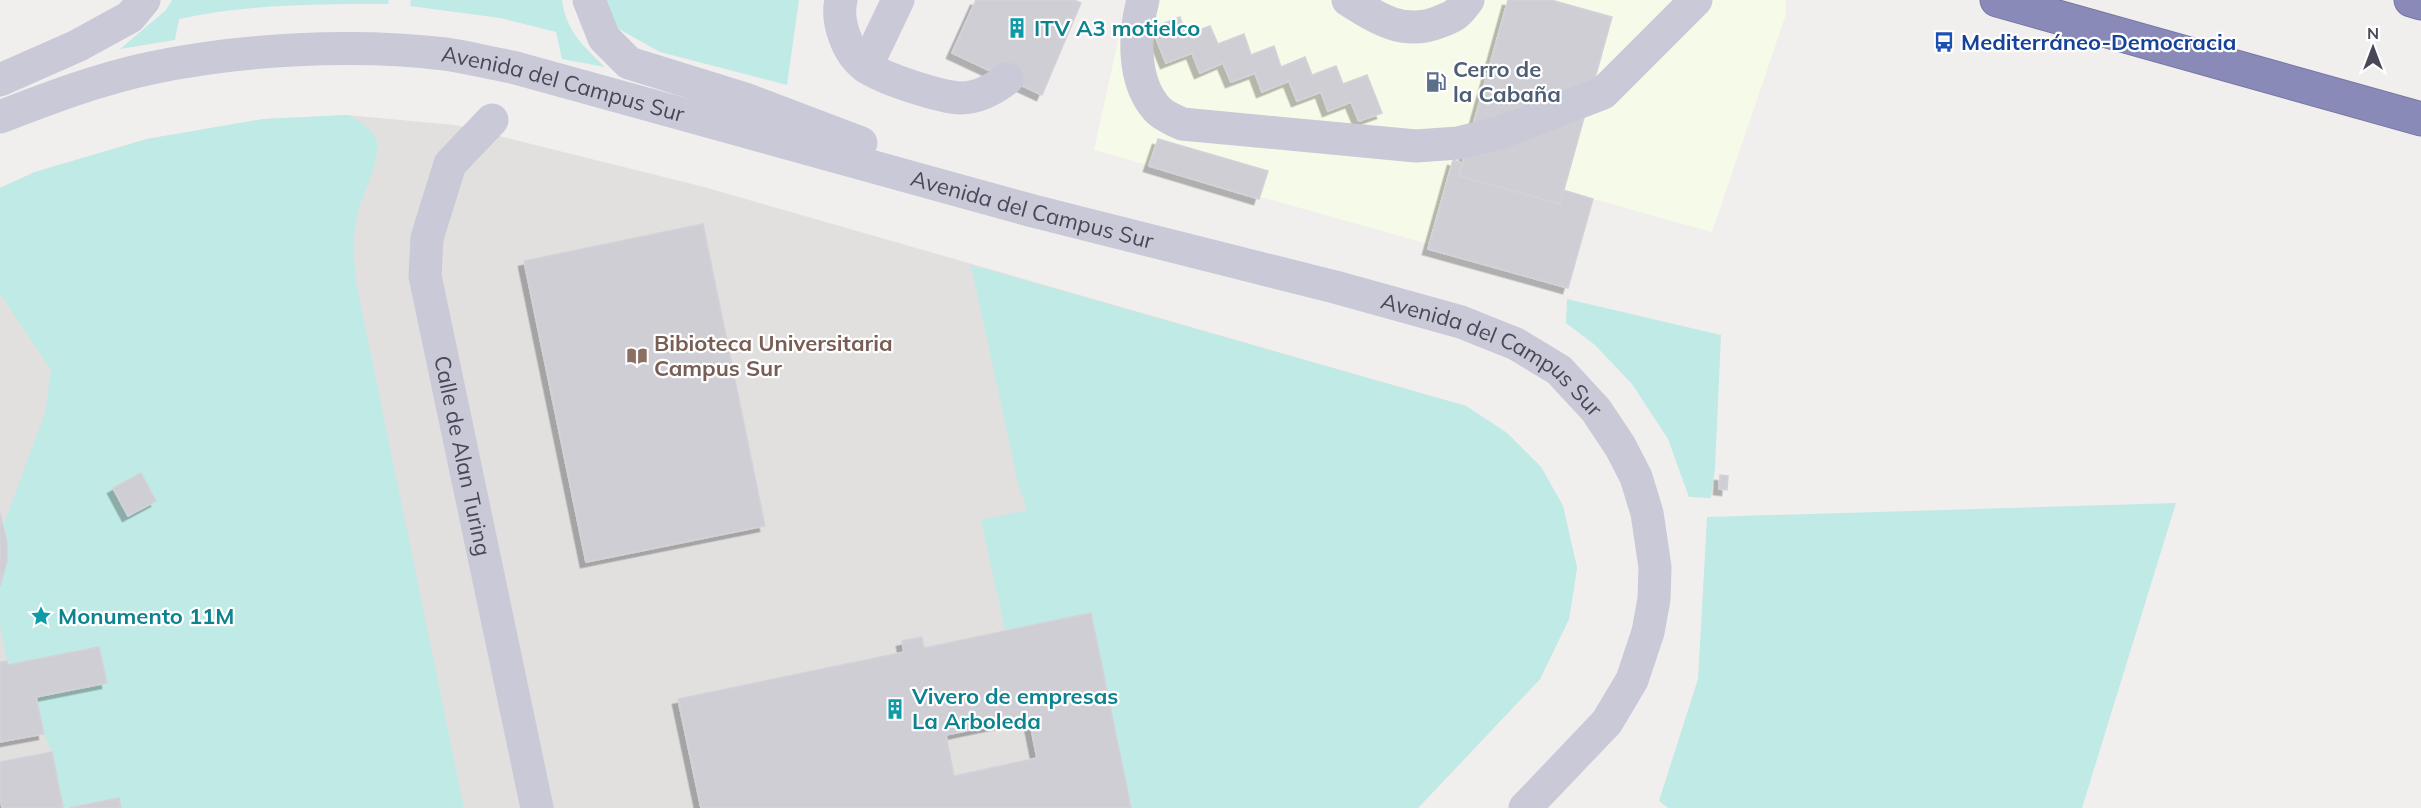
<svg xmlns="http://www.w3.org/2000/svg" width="2421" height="808" font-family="Mulish,sans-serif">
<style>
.commercial{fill:#f6fae8}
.education{fill:#e1e0df}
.green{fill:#c0eae5}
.building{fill:#cfced5;stroke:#d4d2d9;stroke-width:1.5;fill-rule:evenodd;filter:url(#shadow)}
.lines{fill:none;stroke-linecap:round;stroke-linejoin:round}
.highway-casing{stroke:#7675a4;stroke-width:35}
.minor{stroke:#c9c9d7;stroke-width:33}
.highway{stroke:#8a8ab8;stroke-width:33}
.labels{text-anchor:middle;stroke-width:4.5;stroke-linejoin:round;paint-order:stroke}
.culture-label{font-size:22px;font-weight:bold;fill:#0d838f;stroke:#fff;text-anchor:start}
.transit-label{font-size:22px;font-weight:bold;fill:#164399;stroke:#fff;text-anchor:start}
.service-label{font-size:22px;font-weight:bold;fill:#4e5e75;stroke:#fff;text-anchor:start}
.street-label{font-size:22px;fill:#484859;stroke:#fff}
.education-label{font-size:22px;font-weight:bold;fill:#785e54;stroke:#fff;text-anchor:start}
</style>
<defs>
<filter id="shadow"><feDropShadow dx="-5.5" dy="5.5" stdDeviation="0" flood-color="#0004"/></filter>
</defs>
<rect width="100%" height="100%" fill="#f0efee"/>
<polygon class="commercial" points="1127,0 1786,0 1786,14 1712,232 1593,199 1568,288 1421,242 1094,150"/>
<polygon class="education" points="347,115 455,125 704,187 1466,406 1507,433 1541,467 1563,506 1577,568 1569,619 1540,679 1418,808 0,808 0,188 35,172 147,139 264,119"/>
<g class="green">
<path d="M 172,0 L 389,0 L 388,4 C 318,4 248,4 179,19 L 175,40 L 120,49 L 166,10 Z"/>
<path d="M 411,0 L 562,0 C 566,31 584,47 605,67 L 562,59 L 556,32 L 500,18 L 410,6 Z"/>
<polygon points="605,0 799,0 787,85 660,52 617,28"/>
<path d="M 347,115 C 358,120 374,129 377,142 C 380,162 363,193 358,213 C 352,236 354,259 356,282 L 464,808 L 121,808 L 119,798 L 63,808 L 52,752 L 44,734 L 36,697 L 107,683 L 99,647 L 8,665 L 0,626 L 0,586 L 7,561 L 4,523 L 45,413 L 51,370 L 0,294 L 0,188 L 35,172 L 147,139 L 264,119 Z"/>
<polygon points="971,265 1466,406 1507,433 1541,467 1563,506 1577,568 1569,619 1540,679 1418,808 1131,808 1091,613 1005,630 981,520 1027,510 1019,487"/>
<polygon points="1567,299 1721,335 1715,468 1711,498 1689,497 1668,439 1632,384 1595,345 1566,323"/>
<polygon points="2176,503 2082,808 1668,808 1659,801 1698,679 1707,517"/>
</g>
<g class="building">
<polygon points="976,0 1074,0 1081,3 1042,95 952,53"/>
<polygon points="1508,0 1551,0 1612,17 1560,204 1459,176"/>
<polygon points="1180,17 1186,35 1210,26 1218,44 1244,34 1251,55 1274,46 1281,67 1305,57 1312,75 1336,66 1343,84 1367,75 1382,113 1359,121 1351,102 1328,111 1321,92 1297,101 1289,81 1262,92 1255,73 1231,82 1223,63 1200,73 1192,53 1166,63 1152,28"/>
<polygon points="1158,139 1268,171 1259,199 1149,166"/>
<polygon points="1453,160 1462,163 1459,176 1560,204 1563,190 1593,199 1568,288 1428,249"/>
<polygon points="703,224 765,526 586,562 524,261"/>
<polygon points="141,473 156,501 128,516 113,488"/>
<polygon points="1720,475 1728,476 1727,490 1719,489"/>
<polygon points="0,513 7,543 7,561 0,586"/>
<path d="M 1091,613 L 1131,808 L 701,808 L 678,699 L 904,652 L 902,641 L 922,637 L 924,648 ZM 1029,718 L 1037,758 L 954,776 L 946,735 Z"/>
<polygon points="99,647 107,683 36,697 44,734 0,742 0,662 7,661 8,665"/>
<polygon points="52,752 63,808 2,808 0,796 0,762"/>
<polygon points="119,798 121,808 69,808"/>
</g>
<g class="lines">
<g class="highway-casing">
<g id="highway">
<polyline points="1997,0 2421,119"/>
<polyline points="2411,0 2421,3"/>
</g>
</g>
<g class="minor">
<polyline points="589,0 604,38 629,63 745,99 861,143"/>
<path d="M 841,0 C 836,21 847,53 865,66 C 883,79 940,97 961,98 C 978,98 994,89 1007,79"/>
<path d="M 1143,0 C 1134,34 1132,81 1157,109 C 1163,116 1174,120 1182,124 L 1416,146 L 1458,143 L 1502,132 L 1603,93 L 1696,0"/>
<path d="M 1348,0 C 1378,19 1404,36 1439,22 C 1455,16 1458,14 1468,0"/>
<polyline points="866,67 898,0"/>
<polyline points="0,80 77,46 130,17 144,0"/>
<path id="s1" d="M 0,117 C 49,98 99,79 151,68 C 240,49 354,43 445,54 C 467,57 489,63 512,67 L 1033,211 L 1335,287 L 1461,322 L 1516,344 L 1559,370 L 1596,410 L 1620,446 L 1636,477 L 1647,513 L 1655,567 L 1654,599 L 1648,632 L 1632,680 L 1607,722 L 1525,808"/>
<path id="s2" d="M 492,120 L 450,164 L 427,238 L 425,276 L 537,808"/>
</g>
<use href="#highway" class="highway"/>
</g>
<defs>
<g id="building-bare" transform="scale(1.62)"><path d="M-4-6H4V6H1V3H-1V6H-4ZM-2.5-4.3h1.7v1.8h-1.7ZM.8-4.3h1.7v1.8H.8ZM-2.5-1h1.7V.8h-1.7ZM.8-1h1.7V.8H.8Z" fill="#0f9aa8" stroke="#fff" stroke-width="2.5" paint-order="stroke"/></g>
<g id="bus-bare" transform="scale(1.62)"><path d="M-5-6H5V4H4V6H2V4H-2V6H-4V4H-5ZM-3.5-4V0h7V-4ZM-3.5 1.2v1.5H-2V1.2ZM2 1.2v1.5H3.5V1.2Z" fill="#1a4fb4" stroke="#fff" stroke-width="2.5" paint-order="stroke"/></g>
<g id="fuel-bare" transform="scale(1.62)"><path d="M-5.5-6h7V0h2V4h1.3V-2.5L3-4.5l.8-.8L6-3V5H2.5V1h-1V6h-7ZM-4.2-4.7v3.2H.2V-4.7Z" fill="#5c6f8a" stroke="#fff" stroke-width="2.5" paint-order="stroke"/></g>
<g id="library-bare" transform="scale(1.62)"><path d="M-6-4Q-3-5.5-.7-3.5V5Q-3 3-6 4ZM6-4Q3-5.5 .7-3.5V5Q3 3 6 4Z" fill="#8d6e63" stroke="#fff" stroke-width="2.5" paint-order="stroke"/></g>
<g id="sight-bare" transform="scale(1.62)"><path d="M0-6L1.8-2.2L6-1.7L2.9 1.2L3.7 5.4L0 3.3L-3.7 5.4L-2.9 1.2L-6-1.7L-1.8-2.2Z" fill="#0f9aa8" stroke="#fff" stroke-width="2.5" paint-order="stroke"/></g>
</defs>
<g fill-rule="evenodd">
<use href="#building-bare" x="1017" y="28"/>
<use href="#bus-bare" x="1944" y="42"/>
<use href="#fuel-bare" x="1436" y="82"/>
<use href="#library-bare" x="637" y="356"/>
<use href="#sight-bare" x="41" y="616"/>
<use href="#building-bare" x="895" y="709"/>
</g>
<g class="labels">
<g class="culture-label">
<text x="1034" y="36">ITV A3 motielco</text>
<text x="58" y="624">Monumento 11M</text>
<text x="912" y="704">Vivero de empresas<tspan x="912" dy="25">La Arboleda</tspan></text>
</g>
<g class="transit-label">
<text x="1961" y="50">Mediterráneo-Democracia</text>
</g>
<g class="service-label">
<text x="1453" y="77">Cerro de<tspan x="1453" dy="25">la Cabaña</tspan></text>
</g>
<g class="street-label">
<text dy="8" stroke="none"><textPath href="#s1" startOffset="576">Avenida del Campus Sur</textPath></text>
<text dy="8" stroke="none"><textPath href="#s1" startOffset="1062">Avenida del Campus Sur</textPath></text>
<text dy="8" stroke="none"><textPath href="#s1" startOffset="1548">Avenida del Campus Sur</textPath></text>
<text dy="8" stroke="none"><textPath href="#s2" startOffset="360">Calle de Alan Turing</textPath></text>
</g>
<g class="education-label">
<text x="654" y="351">Bibioteca Universitaria<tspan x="654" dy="25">Campus Sur</tspan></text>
</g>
</g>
<g transform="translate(2373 48)" stroke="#ffffff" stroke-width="4.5" paint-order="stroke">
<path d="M0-4.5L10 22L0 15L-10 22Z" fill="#484859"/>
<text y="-9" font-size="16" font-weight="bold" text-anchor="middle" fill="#484859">N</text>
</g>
</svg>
